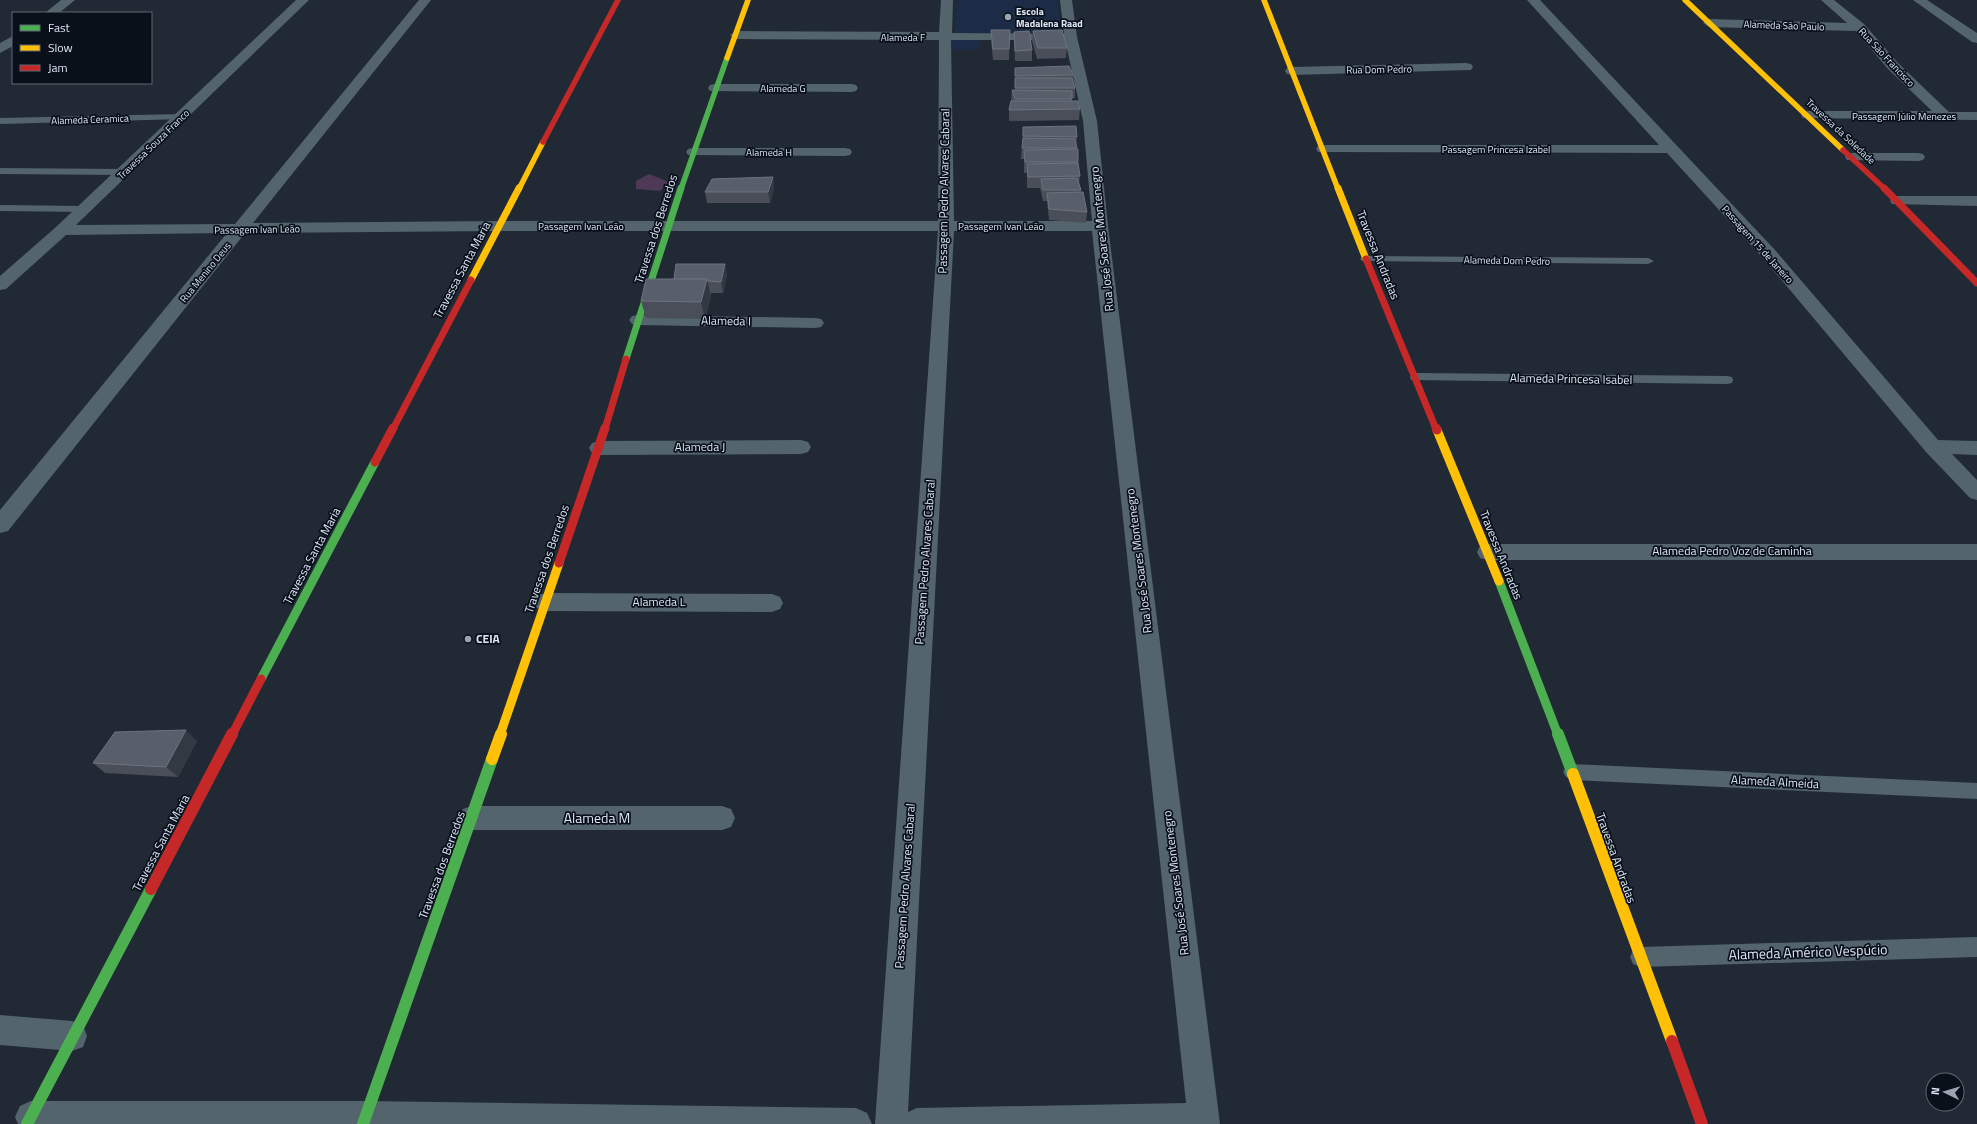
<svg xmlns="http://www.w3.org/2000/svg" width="1977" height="1124" font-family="'Titillium Web',sans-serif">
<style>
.built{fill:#1d2c46}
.green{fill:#4e3957}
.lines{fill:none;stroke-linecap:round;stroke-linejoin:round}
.lane{fill:#53646c;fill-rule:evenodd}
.street{fill:#53646c;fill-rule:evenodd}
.fast-far3{stroke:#4caf50;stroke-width:5.5}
.fast-far2{stroke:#4caf50;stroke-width:7}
.fast-far1{stroke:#4caf50;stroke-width:9}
.fast{stroke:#4caf50;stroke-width:12}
.slow-far3{stroke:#ffc107;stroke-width:5.5}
.slow-far2{stroke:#ffc107;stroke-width:7}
.slow-far1{stroke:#ffc107;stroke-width:9}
.slow{stroke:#ffc107;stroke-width:12}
.jam-far3{stroke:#c62828;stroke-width:5.5}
.jam-far2{stroke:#c62828;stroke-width:7}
.jam-far1{stroke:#c62828;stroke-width:9}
.jam{stroke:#c62828;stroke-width:12}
.wall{fill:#494e59}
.shaded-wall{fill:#323943}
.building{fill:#595f6a;stroke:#6d747f}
.poi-dot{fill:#9ba4b2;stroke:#0a101a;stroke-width:1.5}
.labels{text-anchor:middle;stroke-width:3.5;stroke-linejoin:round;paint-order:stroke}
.far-poi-label{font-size:10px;font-weight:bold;fill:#dce6f5;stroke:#0a101a;text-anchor:start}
.far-street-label{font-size:10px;fill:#dce6f5;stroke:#0a101a}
.street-label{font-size:12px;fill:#dce6f5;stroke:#0a101a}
.poi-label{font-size:12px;font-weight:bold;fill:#dce6f5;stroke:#0a101a;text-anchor:start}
.near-street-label{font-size:14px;fill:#dce6f5;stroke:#0a101a}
</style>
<rect width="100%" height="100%" fill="#212935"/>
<g class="built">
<polygon points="957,0 1057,0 1061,35 955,33"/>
<polygon points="950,39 980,39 978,50 950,50"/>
</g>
<polygon class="green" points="649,174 669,182 660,191 636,189 636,181"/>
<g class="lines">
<g class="lane">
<polygon points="181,114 184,115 186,117 184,119 0,124 0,118"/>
<polygon points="0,168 123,169 128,172 123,175 0,174"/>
<polygon points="0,205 84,206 89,209 84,212 0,211"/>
<polygon points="1366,256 1648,258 1654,261 1648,264 1362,261 1360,259 1362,257"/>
<polygon points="1416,373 1727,376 1732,377 1733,380 1732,383 1727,384 1411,380 1410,377 1411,374"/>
<polygon points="1572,764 1977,783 1977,799 1572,780 1566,777 1563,772 1566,767"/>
<polygon points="1977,937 1977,957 1640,967 1633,964 1630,957 1633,950 1640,947"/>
</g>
<g class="street">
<polygon points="61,0 75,0 59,13 45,13"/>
<path d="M 296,0 L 309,0 L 76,225 L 235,224 L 419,0 L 431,0 L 253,223 L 499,221 L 938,221 L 939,40 L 736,39 L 730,35 L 736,31 L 939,32 L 941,0 L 953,0 L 952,33 L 1064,34 L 1060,0 L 1072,0 L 1077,37 L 1097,121 L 1108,226 L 1220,1124 L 875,1124 L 938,231 L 499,231 L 245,233 L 8,531 L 0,533 L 0,510 L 227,233 L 66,235 L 6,289 L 0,290 L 0,276 L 56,227 ZM 951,40 L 1065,40 L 1083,121 L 1092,221 L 954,221 ZM 954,231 L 1092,231 L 1186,1103 L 917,1108 L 908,1112 Z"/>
<polygon points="1527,0 1540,0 1775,250 1938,440 1977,441 1977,455 1952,454 1977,480 1977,500 1970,498 1926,452 1763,258 1667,153 1318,152 1316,149 1318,146 1323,145 1659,145"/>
<polygon points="1821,0 1834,0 1864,24 1898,63 1949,112 1977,112 1977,120 1803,118 1801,115 1803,112 1808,111 1932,111 1888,69 1856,31 1709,27 1703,23 1709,19 1847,23"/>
<polygon points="1913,0 1927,0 1977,33 1977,43 1972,42"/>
<polygon points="13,36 13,46 0,53 0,43"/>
<polygon points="1466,63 1471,64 1473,67 1471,70 1292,75 1287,74 1285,71 1287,68 1292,67"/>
<polygon points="715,84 851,84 856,85 858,88 856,91 851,92 710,91 708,88 710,85"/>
<polygon points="693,148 845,148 850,149 852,152 850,155 845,156 688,155 686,152 688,149"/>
<polygon points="1852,153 1918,153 1923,154 1925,157 1923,160 1918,161 1847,160 1845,157 1847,154"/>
<polygon points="1898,196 1977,196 1977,206 1892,204 1890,201 1892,198"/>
<polygon points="638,315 815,318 821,319 824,323 821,327 815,328 638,325 632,324 629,320 632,316"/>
<polygon points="801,440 808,442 811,447 808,452 801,454 599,455 592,453 589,448 592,443 599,441"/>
<polygon points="1488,544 1977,544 1977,560 1488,560 1480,558 1477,552 1480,546"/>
<polygon points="545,593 772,594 780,597 783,603 780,609 772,612 545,611 537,608 534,602 537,596"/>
<polygon points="472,806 722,806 731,809 735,818 731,827 722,830 472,830 463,827 459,818 463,809"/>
<polygon points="0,1015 72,1021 83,1025 87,1036 83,1047 72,1051 0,1045"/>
<polygon points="31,1101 365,1101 856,1108 867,1113 872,1124 18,1124 15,1117 20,1106"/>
</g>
<polyline class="fast-far3" points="681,189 727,58"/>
<polyline class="fast-far2" points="626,359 681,188"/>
<g class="fast-far1">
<polyline points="1499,581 1558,735"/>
<polyline points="261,679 375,462"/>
</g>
<g class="fast">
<polyline points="1558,734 1573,774"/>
<polyline points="27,1124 151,889"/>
<polyline points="363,1124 492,759"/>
</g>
<g class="slow-far3">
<polyline points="1264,0 1338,189"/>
<polyline points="1685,0 1843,150"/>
<polyline points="727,58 748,0"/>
<polyline points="519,189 543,142"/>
</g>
<g class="slow-far2">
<polyline points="1338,188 1366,259"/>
<polyline points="471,280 519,188"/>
</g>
<g class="slow-far1">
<polyline points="1437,430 1499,581"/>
<polyline points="500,735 559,563"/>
</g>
<g class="slow">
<polyline points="492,759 501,734"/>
<polyline points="1573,774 1672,1041"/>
</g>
<g class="jam-far3">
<polyline points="543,142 618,0"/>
<polyline points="1843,150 1885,189"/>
</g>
<g class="jam-far2">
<polyline points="1884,188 1977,283"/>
<polyline points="1366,259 1436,429"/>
<polyline points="393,429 471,280"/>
<polyline points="605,429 626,359"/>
</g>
<g class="jam-far1">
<polyline points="1436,428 1437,430"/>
<polyline points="375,462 393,428"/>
<polyline points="559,563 605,428"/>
<polyline points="232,735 261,679"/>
</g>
<g class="jam">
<polyline points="151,889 232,734"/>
<polyline points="1672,1041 1702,1124"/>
</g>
</g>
<g class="wall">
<polygon points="991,30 1010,30 1009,60 993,60 991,40"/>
<polygon points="1033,31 1067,48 1066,58 1037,59 1032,41"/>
<polygon points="1014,32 1032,50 1032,61 1015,61"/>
<polygon points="1073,75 1073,79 1075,88 1075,98 1072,98 1072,101 1080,109 1079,120 1009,121 1009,110 1011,101 1012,90 1015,90 1015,76"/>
<polygon points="1023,127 1077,137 1076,145 1080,176 1079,184 1081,192 1087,212 1086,223 1049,220 1047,201 1043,201 1040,188 1027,188 1027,173 1024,173 1024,159 1021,159"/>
<polygon points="773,177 774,189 770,203 707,203 705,192"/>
<polygon points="727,275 723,293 711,293 711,296 705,319 646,318 641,301"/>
<polygon points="197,741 178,777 105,773 93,763"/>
</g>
<g class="shaded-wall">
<polygon points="773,177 774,189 770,203 768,192"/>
<polygon points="725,264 727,275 723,293 721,282"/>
<polygon points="707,279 711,296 705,319 701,302"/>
<polygon points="186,730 197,741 178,777 166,767"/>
</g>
<g class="building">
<polygon points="991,30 1010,30 1009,49 993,49"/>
<polygon points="1062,30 1067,48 1038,48 1033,31"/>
<polygon points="1029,31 1032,50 1015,51 1014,32"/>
<polygon points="1069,66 1073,75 1015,76 1015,68"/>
<polygon points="1015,78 1072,78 1075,88 1015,88"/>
<polygon points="1012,90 1072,91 1072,99 1015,99"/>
<polygon points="1011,101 1078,101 1080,109 1009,110"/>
<polygon points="1076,126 1077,137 1023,136 1023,127"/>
<polygon points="1023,138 1075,139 1077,148 1022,148"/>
<polygon points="1078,149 1078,162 1025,162 1024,150"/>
<polygon points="1078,163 1080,176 1028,177 1027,164"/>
<polygon points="773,177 768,192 705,192 712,179"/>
<polygon points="1077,178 1081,190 1043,190 1041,179"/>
<polygon points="1083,192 1087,212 1049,209 1047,193"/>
<polygon points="676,264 725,264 721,282 708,281 707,279 674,279"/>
<polygon points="646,279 707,279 701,302 641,301"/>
<polygon points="186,730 166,767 93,763 115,732"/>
</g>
<g class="poi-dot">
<circle cx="1008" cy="17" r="4"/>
<circle cx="468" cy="639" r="4"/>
</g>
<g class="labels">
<g class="far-poi-label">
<text x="1016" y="15">Escola<tspan x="1016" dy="12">Madalena Raad</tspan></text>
</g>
<g class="far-street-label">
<text transform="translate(1784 25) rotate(2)" y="4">Alameda São Paulo</text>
<text x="903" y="41">Alameda F</text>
<text transform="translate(1887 57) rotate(47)" y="4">Rua São Francisco</text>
<text transform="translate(1379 69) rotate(-1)" y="4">Rua Dom Pedro</text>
<text x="783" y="92">Alameda G</text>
<text x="1904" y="120">Passagem Júlio Menezes</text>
<text transform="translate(90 119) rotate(-2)" y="4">Alameda Ceramica</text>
<text transform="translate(1841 131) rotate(43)" y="4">Travessa da Soledade</text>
<text transform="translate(153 144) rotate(-44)" y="4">Travessa Souza Franco</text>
<text x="1496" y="153">Passagem Princesa Izabel</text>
<text x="769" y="156">Alameda H</text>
<text x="581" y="230">Passagem Ivan Leão</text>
<text x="1001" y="230">Passagem Ivan Leão</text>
<text transform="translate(257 229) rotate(-1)" y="4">Passagem Ivan Leão</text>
<text transform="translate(1758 244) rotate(48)" y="4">Passagem 15 de Janeiro</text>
<text transform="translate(1507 260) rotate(1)" y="4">Alameda Dom Pedro</text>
<text transform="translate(205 272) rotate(-51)" y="4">Rua Menino Deus</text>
</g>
<g class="street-label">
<text transform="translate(944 191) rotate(-89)" y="4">Passagem Pedro Alvares Cabaral</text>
<text transform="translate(656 229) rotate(-72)" y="4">Travessa dos Berredos</text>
<text transform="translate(1102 239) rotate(-96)" y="4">Rua José Soares Montenegro</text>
<text transform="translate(1378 255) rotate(68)" y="4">Travessa Andradas</text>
<text transform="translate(462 270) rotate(-62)" y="4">Travessa Santa Maria</text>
<text transform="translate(726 321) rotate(1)" y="4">Alameda I</text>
<text transform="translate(1571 379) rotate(1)" y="4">Alameda Princesa Isabel</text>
<text x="700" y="451">Alameda J</text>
<text x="1732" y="555">Alameda Pedro Voz de Caminha</text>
<text transform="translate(1501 555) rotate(68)" y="4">Travessa Andradas</text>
<text transform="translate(312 556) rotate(-62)" y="4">Travessa Santa Maria</text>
<text transform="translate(547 559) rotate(-71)" y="4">Travessa dos Berredos</text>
<text transform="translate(1139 561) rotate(-97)" y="4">Rua José Soares Montenegro</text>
<text transform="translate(925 562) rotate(-86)" y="4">Passagem Pedro Alvares Cabaral</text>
<text x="659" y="606">Alameda L</text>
<text transform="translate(1775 782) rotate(3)" y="4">Alameda Almeida</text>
<text transform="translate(161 843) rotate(-62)" y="4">Travessa Santa Maria</text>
<text transform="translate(1616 858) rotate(70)" y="4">Travessa Andradas</text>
<text transform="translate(442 865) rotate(-70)" y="4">Travessa dos Berredos</text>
<text transform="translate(1176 883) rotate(-97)" y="4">Rua José Soares Montenegro</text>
<text transform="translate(905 886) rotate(-86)" y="4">Passagem Pedro Alvares Cabaral</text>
</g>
<g class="poi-label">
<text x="476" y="643">CEIA</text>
</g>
<g class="near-street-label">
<text x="597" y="823">Alameda M</text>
<text transform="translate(1808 952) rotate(-2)" y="5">Alameda Américo Vespúcio</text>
</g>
</g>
<rect x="12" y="12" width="140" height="72" fill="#0a101a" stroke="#5e6672"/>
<rect x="20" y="25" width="20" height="6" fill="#4caf50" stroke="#5e6672"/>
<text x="48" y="32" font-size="12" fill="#dce6f5">Fast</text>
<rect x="20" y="45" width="20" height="6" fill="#ffc107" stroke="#5e6672"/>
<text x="48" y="52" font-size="12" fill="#dce6f5">Slow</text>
<rect x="20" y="65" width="20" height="6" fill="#c62828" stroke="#5e6672"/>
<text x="48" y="72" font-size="12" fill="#dce6f5">Jam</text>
<g transform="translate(1945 1092) rotate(275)"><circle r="19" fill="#0a101a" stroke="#5e6672"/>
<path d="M0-3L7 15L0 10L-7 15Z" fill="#9ba4b2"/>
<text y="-6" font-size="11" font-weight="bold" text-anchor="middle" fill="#dce6f5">N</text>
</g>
</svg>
